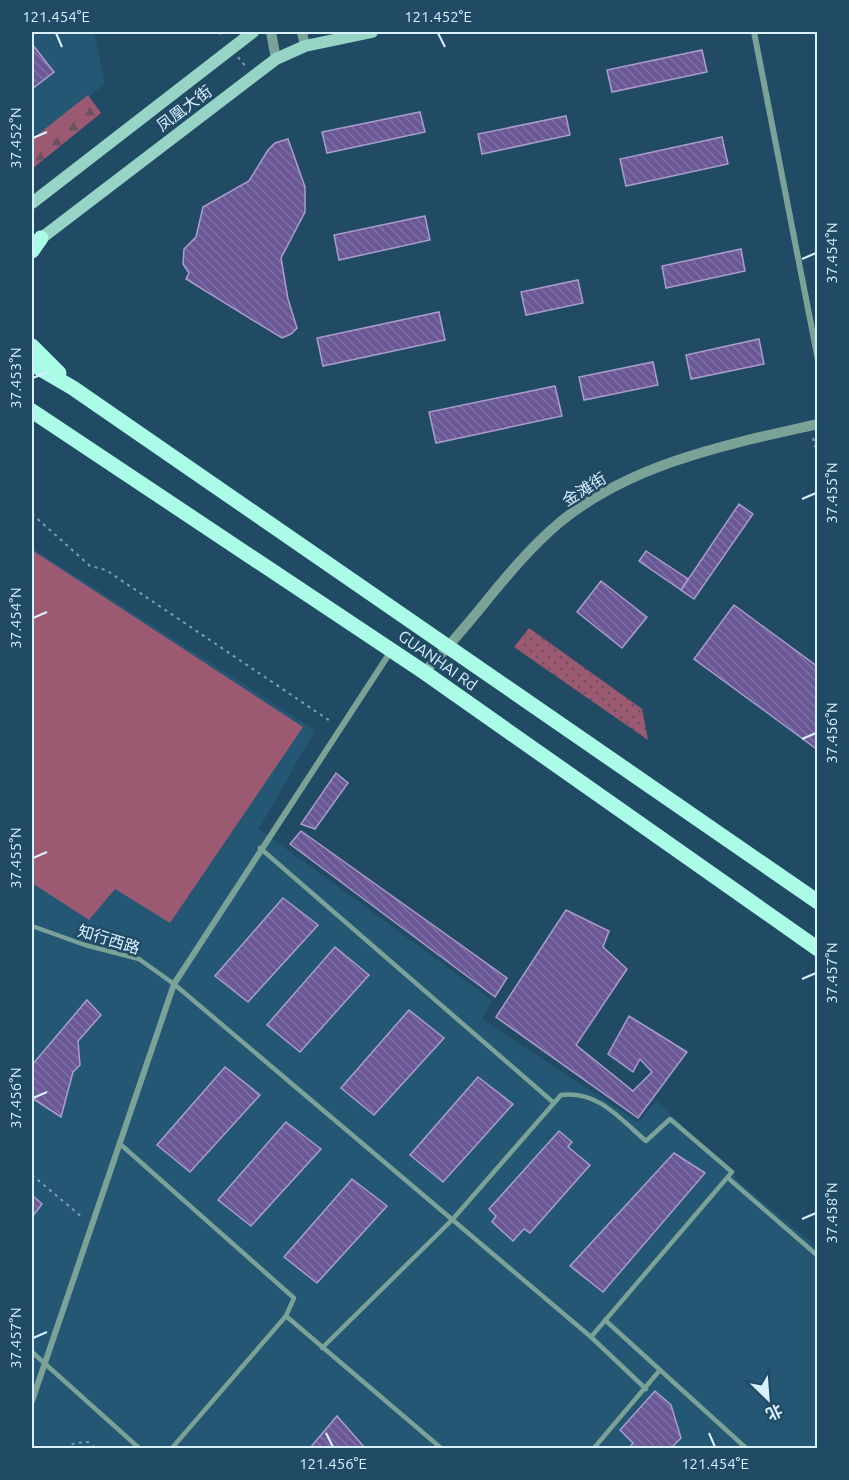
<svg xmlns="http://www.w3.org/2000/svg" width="849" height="1480" font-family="Ubuntu,'Noto Sans SC',sans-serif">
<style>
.built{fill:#235774}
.grass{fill:url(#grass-dots)}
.forest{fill:url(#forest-firs)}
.pitch{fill:#9c5a72}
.building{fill:url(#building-back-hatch);stroke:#a99ec9;stroke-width:1.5}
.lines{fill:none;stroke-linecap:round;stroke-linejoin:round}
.path{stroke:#7f9fb3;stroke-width:2;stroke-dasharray:3 4.5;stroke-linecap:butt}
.service{stroke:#7ba297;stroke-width:4.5}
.minor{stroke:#7ba297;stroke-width:6}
.tertiary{stroke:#7ba297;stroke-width:10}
.secondary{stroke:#96d5c5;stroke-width:12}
.primary{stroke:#aafce7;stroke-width:15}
.ticks{fill:none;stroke:#d9f0ff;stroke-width:2}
.labels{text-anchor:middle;stroke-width:5;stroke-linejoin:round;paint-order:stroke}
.street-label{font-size:16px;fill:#d9f0ff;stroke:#214b64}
.neatline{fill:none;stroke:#d9f0ff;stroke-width:2}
.ticks-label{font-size:15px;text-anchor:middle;fill:#d9f0ff}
</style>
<defs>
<pattern id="grass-dots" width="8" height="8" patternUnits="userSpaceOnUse" patternTransform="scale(1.5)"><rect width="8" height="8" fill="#9c5a72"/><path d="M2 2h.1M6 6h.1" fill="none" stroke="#6e515f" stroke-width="1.8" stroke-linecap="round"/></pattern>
<pattern id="forest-firs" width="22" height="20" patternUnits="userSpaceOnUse" patternTransform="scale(1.5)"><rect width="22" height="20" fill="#9c5a72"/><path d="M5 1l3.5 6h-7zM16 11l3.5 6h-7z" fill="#6e515f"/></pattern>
<pattern id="building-back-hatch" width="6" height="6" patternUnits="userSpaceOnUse" patternTransform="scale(1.5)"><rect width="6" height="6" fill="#6a5796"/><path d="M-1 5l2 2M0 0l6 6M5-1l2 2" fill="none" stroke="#7f6fa6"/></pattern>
</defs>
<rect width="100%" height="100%" fill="#214b64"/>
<g class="built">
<polygon points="32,32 94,32 105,84 32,139"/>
<polygon points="32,548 315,730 259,829 492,1000 482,1019 638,1122 657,1101 743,1185 817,1247 817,1448 32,1448"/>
</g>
<polygon class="grass" points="529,628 642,709 648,740 514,647"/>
<polygon class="forest" points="88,95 101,113 32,169 32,139"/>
<polygon class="pitch" points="32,550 303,727 170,923 115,889 89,920 32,883"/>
<g class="building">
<polygon points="32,44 54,72 32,89"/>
<polygon points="702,50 707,72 612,92 607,70"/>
<polygon points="420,112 425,132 327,153 322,132"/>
<polygon points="566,116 570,135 482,154 478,134"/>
<polygon points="722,137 728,164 626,186 620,159"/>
<polygon points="288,139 305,187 305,212 281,258 288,299 297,328 291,334 282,338 186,279 189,273 183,264 184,249 196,237 203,207 249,181 268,150 275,143"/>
<polygon points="425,216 430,240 339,260 334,235"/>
<polygon points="741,249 745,271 666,288 662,266"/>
<polygon points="578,280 583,303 526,315 521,292"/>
<polygon points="439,312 445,340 323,366 317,338"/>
<polygon points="759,339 764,364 691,379 686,355"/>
<polygon points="653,362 658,385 584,400 579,377"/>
<polygon points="555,386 562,416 436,443 429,412"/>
<polygon points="739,504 753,514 694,599 681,590"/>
<polygon points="646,551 688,579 681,590 639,561"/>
<polygon points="601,581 647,617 622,648 577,612"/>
<polygon points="734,605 818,667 818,750 694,659"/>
<polygon points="336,773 348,783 315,829 301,824"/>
<polygon points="301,831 507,978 495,997 290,844"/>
<polygon points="283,898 318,925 248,1002 215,976"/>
<polygon points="566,910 609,931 603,947 627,969 576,1045 633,1091 652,1072 640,1059 633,1072 608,1054 629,1016 687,1052 638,1118 496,1017"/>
<polygon points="335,947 369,975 300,1052 267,1025"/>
<polygon points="87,1000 101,1015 78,1041 80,1065 73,1072 61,1117 32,1098 32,1065"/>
<polygon points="409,1010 444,1038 374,1115 341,1088"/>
<polygon points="225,1067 260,1095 190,1172 157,1145"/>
<polygon points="478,1077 513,1104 443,1182 410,1155"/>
<polygon points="286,1122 321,1149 251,1226 218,1200"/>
<polygon points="559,1131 572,1142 568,1147 590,1165 530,1233 524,1229 513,1241 492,1222 496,1216 489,1209"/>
<polygon points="674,1153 705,1173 603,1292 570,1266"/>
<polygon points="352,1179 387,1206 317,1283 284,1257"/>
<polygon points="32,1195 42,1204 32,1217"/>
<polygon points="655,1391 671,1405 681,1438 671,1448 629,1448 633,1443 620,1430"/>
<polygon points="337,1416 365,1448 310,1448"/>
</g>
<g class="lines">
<g class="path">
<polyline points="219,32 224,38"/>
<polyline points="238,57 246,67"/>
<polyline points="813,438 815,447"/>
<polyline points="32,514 90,566 106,570 330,721"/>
<polyline points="32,1175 83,1218"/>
<polyline points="32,1440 36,1448"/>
<polyline points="65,1448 75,1443 88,1442 95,1448"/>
</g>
<g class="service">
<polyline points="260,848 554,1103 452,1220 322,1348"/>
<polyline points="32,926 85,945 139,959 174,984 591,1337 646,1389"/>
<path d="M 554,1103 L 561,1095 C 598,1090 620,1119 646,1141 L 670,1119 L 732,1172 L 591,1337"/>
<polyline points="119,1143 294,1298 286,1316"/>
<polyline points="728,1178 818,1256"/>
<polyline points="605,1320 746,1448"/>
<polyline points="32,1352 139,1448"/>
<polyline points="172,1448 286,1316 441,1448"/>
<polyline points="594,1448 660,1370"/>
</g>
<g class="minor">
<polyline points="754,32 818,360"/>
<polyline points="32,1401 174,984 391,651"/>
</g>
<g class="tertiary">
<polyline points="271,32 276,59"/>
<polyline points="302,32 305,46"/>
<path d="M 424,672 C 472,625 508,566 559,523 C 631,463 729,444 818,424"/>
</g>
<g class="secondary">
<polyline points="32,203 253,32"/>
<polyline points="35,243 276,59 305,46 372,32"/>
</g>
<g class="primary">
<polyline points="32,251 41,238"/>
<polyline points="32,346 59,373"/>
<polyline points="32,364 73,388 818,902"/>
<polyline points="32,411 424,672 818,949"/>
</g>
</g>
<path class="ticks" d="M 56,33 L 62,47M 438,33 L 445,47M 33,138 L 47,132M 802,259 L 816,253M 33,378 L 47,372M 802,499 L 816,493M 33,618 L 47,612M 802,739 L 816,733M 33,858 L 47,852M 802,979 L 816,973M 33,1098 L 47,1092M 802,1219 L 816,1213M 33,1338 L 47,1332M 326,1433 L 333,1447M 709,1433 L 715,1447"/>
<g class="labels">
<g class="street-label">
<text transform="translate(184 108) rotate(-37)" y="6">凤凰大街</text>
<text transform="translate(584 489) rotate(-32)" y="6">金滩街</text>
<text transform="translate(438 660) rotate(35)" y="6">GUANHAI Rd</text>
<text transform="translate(109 939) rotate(17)" y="6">知行西路</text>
</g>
</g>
<rect width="849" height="1480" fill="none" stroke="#214b64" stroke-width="66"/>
<g transform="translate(768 1399) rotate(155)" stroke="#214b64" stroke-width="4.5" paint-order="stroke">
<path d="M0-4.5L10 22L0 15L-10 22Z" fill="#d9f0ff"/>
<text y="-9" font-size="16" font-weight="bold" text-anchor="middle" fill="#d9f0ff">北</text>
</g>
<rect x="33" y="33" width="783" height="1414" class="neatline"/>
<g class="ticks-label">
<text x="56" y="22">121.454°E</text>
<text x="438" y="22">121.452°E</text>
<text transform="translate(16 138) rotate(-90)" y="5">37.452°N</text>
<text transform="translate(832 253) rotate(-90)" y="5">37.454°N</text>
<text transform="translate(16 378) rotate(-90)" y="5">37.453°N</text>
<text transform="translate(832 493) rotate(-90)" y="5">37.455°N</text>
<text transform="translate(16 618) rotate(-90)" y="5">37.454°N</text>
<text transform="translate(832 733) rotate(-90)" y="5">37.456°N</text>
<text transform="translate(16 858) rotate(-90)" y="5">37.455°N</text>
<text transform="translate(832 973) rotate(-90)" y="5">37.457°N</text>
<text transform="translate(16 1098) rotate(-90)" y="5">37.456°N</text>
<text transform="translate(832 1213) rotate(-90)" y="5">37.458°N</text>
<text transform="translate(16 1338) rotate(-90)" y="5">37.457°N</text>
<text x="333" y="1469">121.456°E</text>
<text x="715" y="1469">121.454°E</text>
</g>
</svg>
